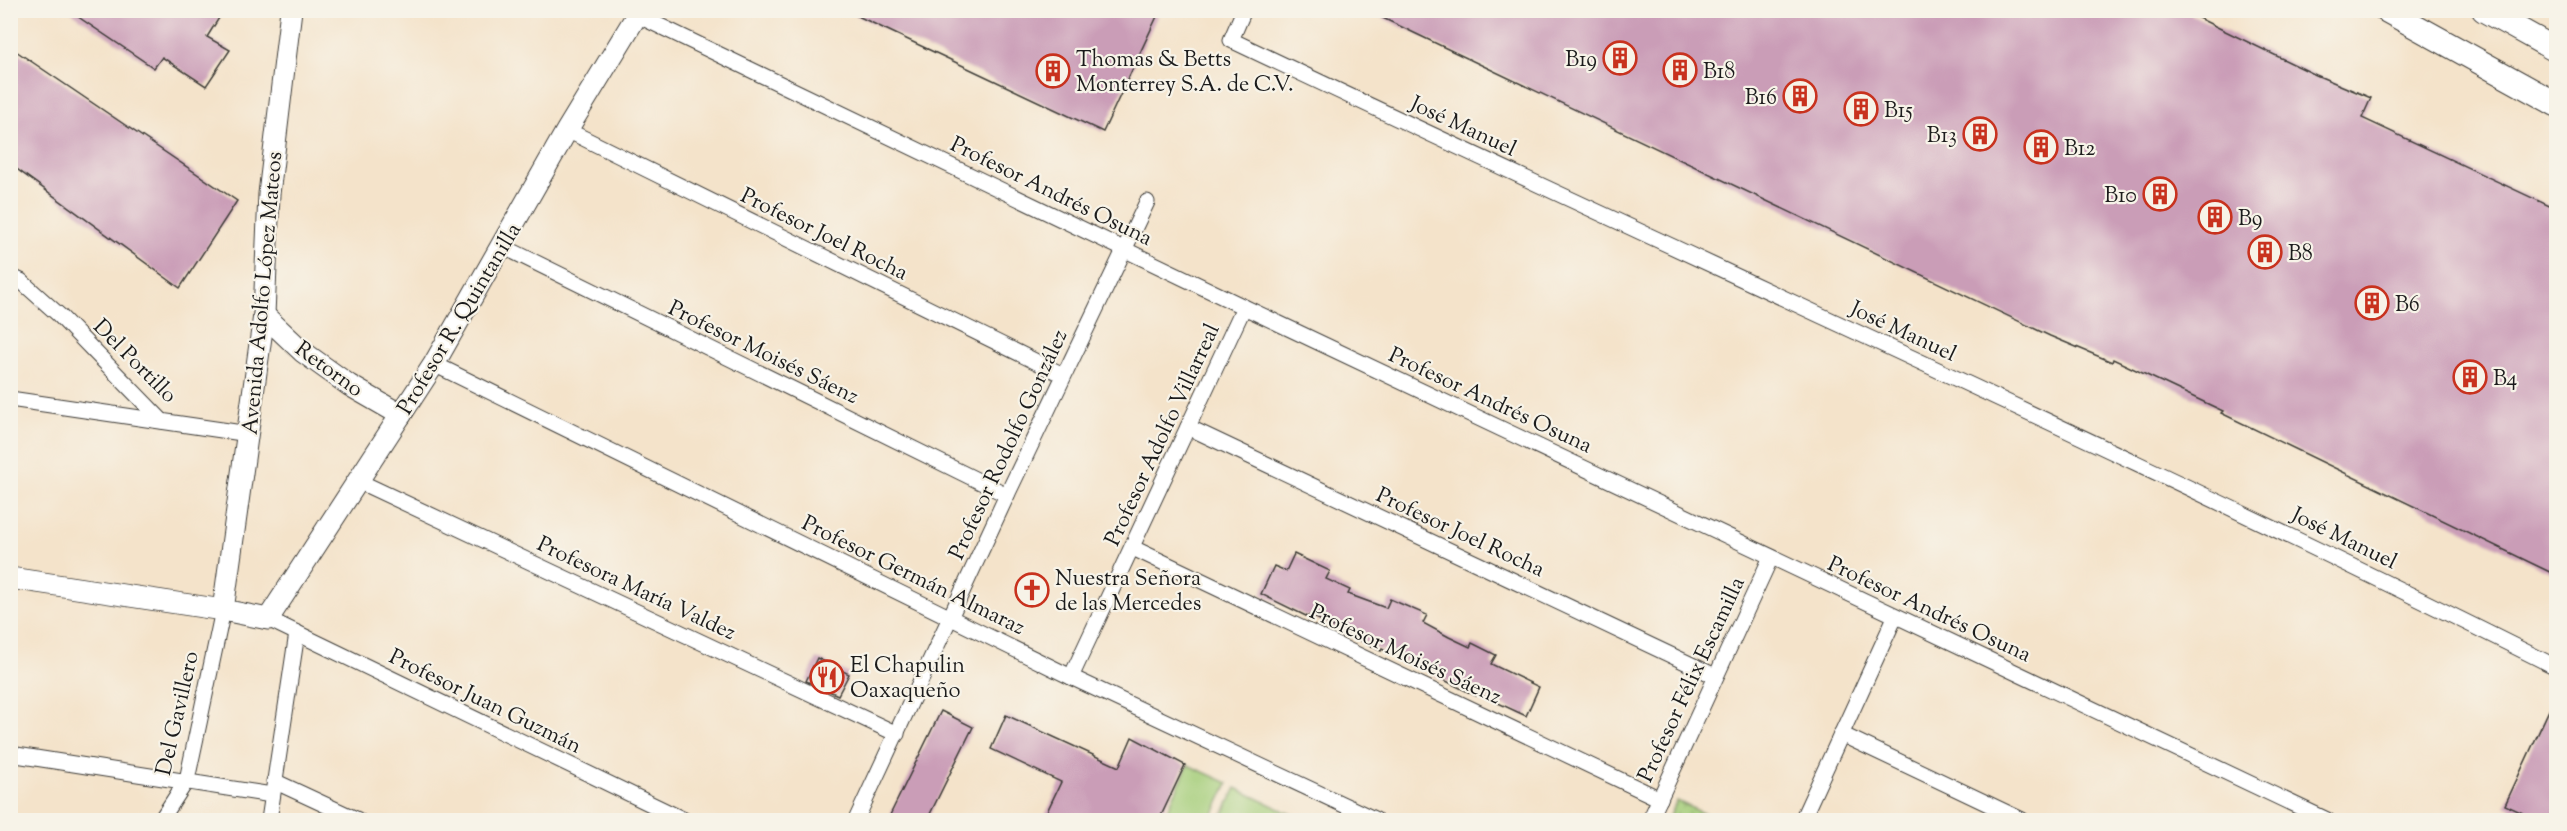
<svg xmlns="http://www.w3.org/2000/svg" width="2567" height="831" font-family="'Sorts Mill Goudy',serif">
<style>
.park{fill:url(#park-dots);stroke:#60744a;stroke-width:1.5}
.pitch{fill:#a4cd79;stroke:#60744a;stroke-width:1.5}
.building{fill:#ca9db7}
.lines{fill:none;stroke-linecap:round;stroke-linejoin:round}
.street-casing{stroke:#3c3a36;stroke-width:17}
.secondary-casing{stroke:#3c3a36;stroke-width:23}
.primary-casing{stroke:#3c3a36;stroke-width:26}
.street{stroke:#fff;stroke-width:15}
.secondary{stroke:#fff;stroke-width:21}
.primary{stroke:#fff;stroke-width:24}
.labels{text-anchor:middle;stroke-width:4.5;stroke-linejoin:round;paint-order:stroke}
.poi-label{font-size:22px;fill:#1c1c1c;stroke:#f7f3e8;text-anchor:start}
.street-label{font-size:22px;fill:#1c1c1c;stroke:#f7f3e8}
</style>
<defs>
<pattern id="park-dots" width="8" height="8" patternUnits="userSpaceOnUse" patternTransform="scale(1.5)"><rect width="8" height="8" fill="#a4cd79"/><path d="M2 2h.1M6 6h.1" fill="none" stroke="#8daf68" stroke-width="1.8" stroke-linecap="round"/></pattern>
</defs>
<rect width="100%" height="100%" fill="#f7f3e8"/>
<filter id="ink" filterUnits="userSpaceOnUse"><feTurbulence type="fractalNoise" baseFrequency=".0167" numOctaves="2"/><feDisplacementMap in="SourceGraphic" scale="12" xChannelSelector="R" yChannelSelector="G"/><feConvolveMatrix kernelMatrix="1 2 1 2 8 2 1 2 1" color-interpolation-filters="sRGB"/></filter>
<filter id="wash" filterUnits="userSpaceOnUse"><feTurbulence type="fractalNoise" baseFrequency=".008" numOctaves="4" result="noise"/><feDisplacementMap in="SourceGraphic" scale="24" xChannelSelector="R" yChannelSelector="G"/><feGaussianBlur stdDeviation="1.35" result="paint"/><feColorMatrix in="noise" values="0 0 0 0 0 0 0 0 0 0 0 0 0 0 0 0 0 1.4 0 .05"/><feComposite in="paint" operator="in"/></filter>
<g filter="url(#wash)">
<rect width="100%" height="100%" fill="#f4e3ca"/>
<polygon class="park" points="1677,801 1717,820 1668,820"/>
<g class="pitch">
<polygon points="1188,765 1228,783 1211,820 1163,820"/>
<polygon points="1236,788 1303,820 1220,820"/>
</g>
<g id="blocks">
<g class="building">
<polygon points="68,10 224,10 207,37 230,50 206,86 162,57 154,68"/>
<polygon points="845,10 1160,10 1103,132"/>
<polygon points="1366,10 2182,10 2316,75 2371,98 2362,118 2556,209 2556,575 2221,413 2223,411 2170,386 2113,359 2112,362 2050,336"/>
<polygon points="10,47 237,201 180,288 10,164"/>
<polygon points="1294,554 1330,571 1326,579 1350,590 1348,594 1386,608 1390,599 1427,615 1423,623 1449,637 1470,647 1472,643 1496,655 1491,664 1539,687 1526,716 1477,693 1476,696 1382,649 1381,651 1310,615 1308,617 1261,594 1274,566 1286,571"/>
<polygon points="817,658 849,674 838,695 806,681"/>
<polygon points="2556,695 2556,820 2538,820 2505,805"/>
<polygon points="941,711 973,727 927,820 903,820 890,815"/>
<polygon points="1006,715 1119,767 1132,737 1185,765 1159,820 1043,820 1061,782 991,749"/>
</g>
</g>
</g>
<g filter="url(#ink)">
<use href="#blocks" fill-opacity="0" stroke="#3c3a36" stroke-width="1.5"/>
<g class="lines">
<g class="street-casing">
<g id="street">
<path d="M 1244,10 L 1231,40 C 1672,250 2120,448 2556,667"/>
<polyline points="637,15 1244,307 2327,820"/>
<polyline points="567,130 1063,375"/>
<polyline points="502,246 1007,495"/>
<polyline points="10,276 21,281 59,315 162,421"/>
<polyline points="434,364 1071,677 1376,820"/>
<polyline points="10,399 249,434"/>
<polyline points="1188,427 1715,676"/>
<polyline points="358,481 897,734"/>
<polyline points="1133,548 1660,799"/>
<polyline points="268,619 684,820"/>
<polyline points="1071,677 1244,307"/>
<polyline points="1841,734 2022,820"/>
<polyline points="10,754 272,795"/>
<polyline points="274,781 358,820"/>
<polyline points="161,820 187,780 223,610"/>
<polyline points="269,820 297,633"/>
<polyline points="856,820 1007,495 1147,202"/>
<polyline points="1650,820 1771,557"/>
<polyline points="1802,820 1895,617"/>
</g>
</g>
<g class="secondary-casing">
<g id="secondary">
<polyline points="264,315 303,352 349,385 401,415"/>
<polyline points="10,578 223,610 268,619 434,364 567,130 640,10"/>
<polyline points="223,610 264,315 269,194 291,10"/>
</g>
</g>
<g class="primary-casing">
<g id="primary">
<polyline points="2386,10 2556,104"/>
<polyline points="2484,10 2556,50"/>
</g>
</g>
<use href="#street" class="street"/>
<use href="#secondary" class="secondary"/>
<use href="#primary" class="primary"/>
</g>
</g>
<defs>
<g id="building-ring" transform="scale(1.725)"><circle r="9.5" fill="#f7f3e8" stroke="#c8321e" stroke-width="1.5"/><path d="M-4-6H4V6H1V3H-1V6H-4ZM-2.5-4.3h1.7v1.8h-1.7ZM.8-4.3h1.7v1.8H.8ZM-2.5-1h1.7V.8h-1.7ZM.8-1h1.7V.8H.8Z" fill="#c8321e"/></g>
<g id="church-ring" transform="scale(1.725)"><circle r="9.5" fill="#f7f3e8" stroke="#c8321e" stroke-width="1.5"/><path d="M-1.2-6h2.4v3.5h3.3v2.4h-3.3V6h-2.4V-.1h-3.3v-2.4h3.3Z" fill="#c8321e"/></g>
<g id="restaurant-ring" transform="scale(1.725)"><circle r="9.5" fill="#f7f3e8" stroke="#c8321e" stroke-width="1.5"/><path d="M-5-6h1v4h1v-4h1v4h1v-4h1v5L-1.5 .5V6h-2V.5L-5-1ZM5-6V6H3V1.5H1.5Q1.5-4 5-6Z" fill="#c8321e"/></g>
</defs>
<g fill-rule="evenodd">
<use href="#building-ring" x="1620" y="58"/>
<use href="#building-ring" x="1680" y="70"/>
<use href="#building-ring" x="1053" y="71"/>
<use href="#building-ring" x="1800" y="96"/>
<use href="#building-ring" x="1861" y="109"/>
<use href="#building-ring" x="1980" y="134"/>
<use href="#building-ring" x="2041" y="147"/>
<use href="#building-ring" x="2160" y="194"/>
<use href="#building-ring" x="2215" y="217"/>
<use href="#building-ring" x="2265" y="252"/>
<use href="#building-ring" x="2372" y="303"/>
<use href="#building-ring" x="2470" y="377"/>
<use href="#church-ring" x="1032" y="590"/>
<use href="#restaurant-ring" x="827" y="677"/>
</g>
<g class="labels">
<g class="poi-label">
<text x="1076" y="66">Thomas &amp; Betts<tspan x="1076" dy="25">Monterrey S.A. de C.V.</tspan></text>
<text x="1597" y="66" text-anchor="end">B19</text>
<text x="1703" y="78">B18</text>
<text x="1777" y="104" text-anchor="end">B16</text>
<text x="1884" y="117">B15</text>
<text x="1957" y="142" text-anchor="end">B13</text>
<text x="2064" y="155">B12</text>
<text x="2137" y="202" text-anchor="end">B10</text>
<text x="2238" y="225">B9</text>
<text x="2288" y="260">B8</text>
<text x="2395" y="311">B6</text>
<text x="2493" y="385">B4</text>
<text x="1055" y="585">Nuestra Señora<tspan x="1055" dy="25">de las Mercedes</tspan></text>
<text x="850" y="672">El Chapulin<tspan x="850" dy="25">Oaxaqueño</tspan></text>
</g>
<g class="street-label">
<text transform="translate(1464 125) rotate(25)" y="8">José Manuel</text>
<text transform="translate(1052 190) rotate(26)" y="8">Profesor Andrés Osuna</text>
<text transform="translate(825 233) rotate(26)" y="8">Profesor Joel Rocha</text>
<text transform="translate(261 293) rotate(-85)" y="8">Avenida Adolfo López Mateos</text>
<text transform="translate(458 318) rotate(-59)" y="8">Profesor R. Quintanilla</text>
<text transform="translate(1904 330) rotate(25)" y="8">José Manuel</text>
<text transform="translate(764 351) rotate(26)" y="8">Profesor Moisés Sáenz</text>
<text transform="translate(136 360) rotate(45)" y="8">Del Portillo</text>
<text transform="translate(330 368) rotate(36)" y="8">Retorno</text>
<text transform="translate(1491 399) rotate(25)" y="8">Profesor Andrés Osuna</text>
<text transform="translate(1161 434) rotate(-65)" y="8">Profesor Adolfo Villarreal</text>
<text transform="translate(1007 444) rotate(-65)" y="8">Profesor Rodolfo González</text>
<text transform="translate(1461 531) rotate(25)" y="8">Profesor Joel Rocha</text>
<text transform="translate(2345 537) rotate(26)" y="8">José Manuel</text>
<text transform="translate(914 574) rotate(26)" y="8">Profesor Germán Almaraz</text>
<text transform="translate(637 587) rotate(25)" y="8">Profesora María Valdez</text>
<text transform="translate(1930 608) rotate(25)" y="8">Profesor Andrés Osuna</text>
<text transform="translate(1406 653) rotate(25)" y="8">Profesor Moisés Sáenz</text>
<text transform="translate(1690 679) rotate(-65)" y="8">Profesor Félix Escamilla</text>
<text transform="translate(486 700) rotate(26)" y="8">Profesor Juan Guzmán</text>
<text transform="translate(176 713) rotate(-77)" y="8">Del Gavillero</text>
</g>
</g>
<rect width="2567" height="831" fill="none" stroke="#f7f3e8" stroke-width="36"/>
</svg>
